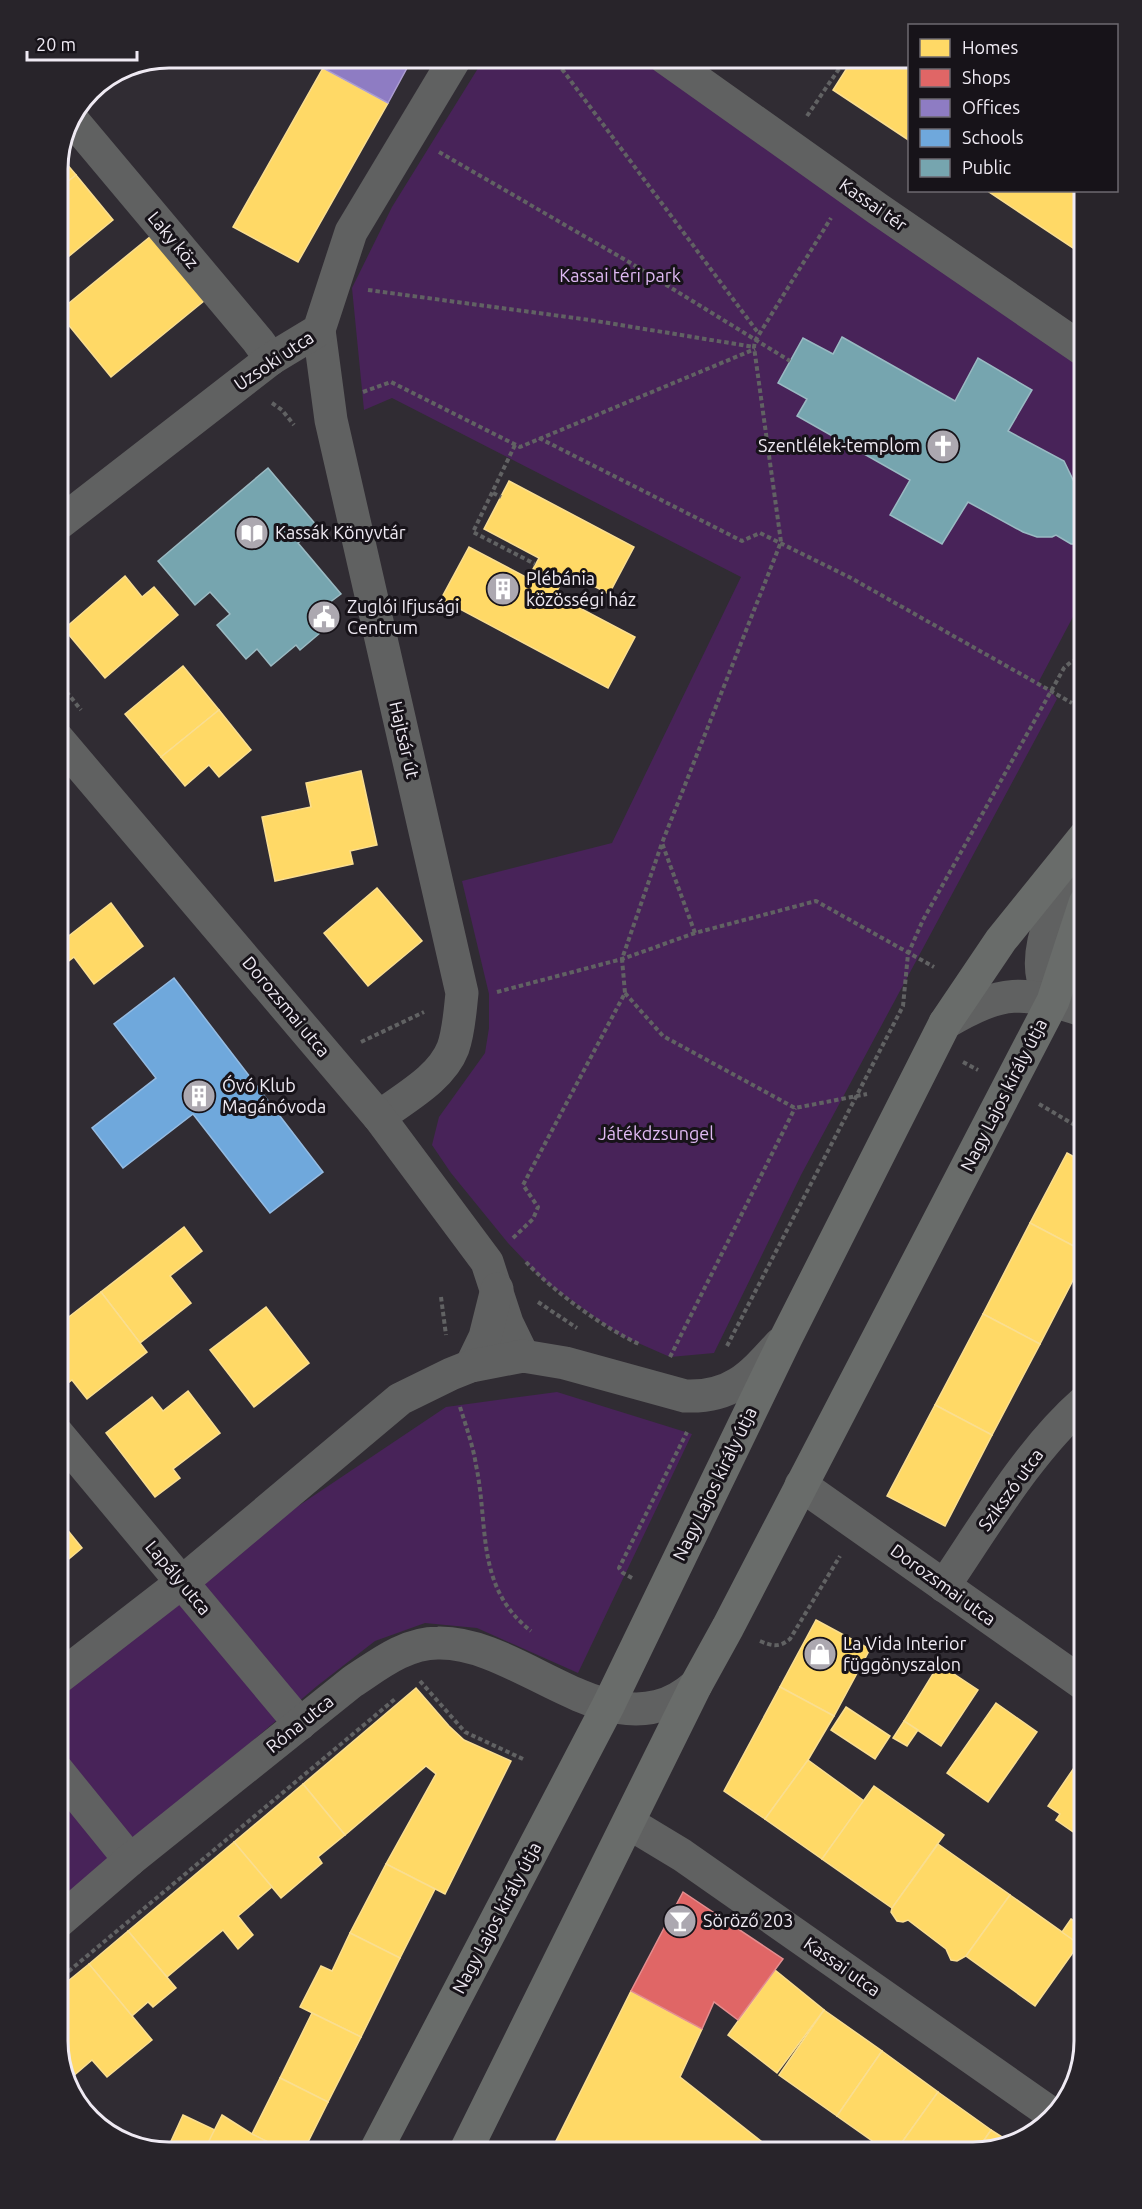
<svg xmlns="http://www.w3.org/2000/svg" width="1142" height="2209" font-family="Ubuntu,sans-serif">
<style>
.green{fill:#482359}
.homes{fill:#ffd966;stroke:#fade90;stroke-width:1.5}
.shops{fill:#e06666;stroke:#e48e90;stroke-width:1.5}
.offices{fill:#8e7cc3;stroke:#ab9dd1;stroke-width:1.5}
.schools{fill:#6fa8dc;stroke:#95bce3;stroke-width:1.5}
.public{fill:#76a5af;stroke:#9abac3;stroke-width:1.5}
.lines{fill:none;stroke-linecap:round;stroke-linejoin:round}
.path{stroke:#616263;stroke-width:4;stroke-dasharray:4.5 3;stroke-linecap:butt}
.minor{stroke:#606161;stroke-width:33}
.major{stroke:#696c6a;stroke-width:33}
.labels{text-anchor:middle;stroke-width:6;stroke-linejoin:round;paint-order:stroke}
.street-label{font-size:18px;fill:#efeaf3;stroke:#171319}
.park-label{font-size:18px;fill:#e0baf4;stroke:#171319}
.poi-label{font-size:18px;fill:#efeaf3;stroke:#171319;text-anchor:start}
.rim{fill:none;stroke:#efeaf3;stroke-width:3}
</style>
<rect width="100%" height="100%" fill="#302c33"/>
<g class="green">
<polygon points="485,57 662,57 1085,338 1085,594 1038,683 1051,691 1057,699 801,1175 714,1353 670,1357 620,1335 542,1279 508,1243 451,1173 432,1145 439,1117 485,1053 489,1028 489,994 462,881 612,843 741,577 392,398 364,410 352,288 392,207"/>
<polygon points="557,1392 692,1434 578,1673 477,1628 425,1623 375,1641 317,1686 57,1907 57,1686 185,1582 446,1407"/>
</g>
<g class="homes">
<polygon points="854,57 910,57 910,141 833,90"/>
<polygon points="323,68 388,103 298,262 233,227"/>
<polygon points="60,156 76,175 57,190 57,161"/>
<polygon points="76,175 113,220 57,266 57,190"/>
<polygon points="986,190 1085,190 1085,256"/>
<polygon points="151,236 204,301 111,377 58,312"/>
<polygon points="509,481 634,547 609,594 567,572 555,595 635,637 608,688 441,599 469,547 537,583 542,574 533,569 539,558 484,529"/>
<polygon points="125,576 142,597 154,587 178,615 105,678 64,629"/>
<polygon points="183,666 219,710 161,757 125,714"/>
<polygon points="219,710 251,750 219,777 209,765 185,786 161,757"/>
<polygon points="361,771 377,845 350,851 353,864 275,881 262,817 311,807 306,783"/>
<polygon points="377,888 422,941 368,986 324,933"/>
<polygon points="111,903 143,946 94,984 74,957 61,967 57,962 57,945"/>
<polygon points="1067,1153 1085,1163 1085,1252 1030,1223"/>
<polygon points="1030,1223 1085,1252 1085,1257 1040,1344 983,1314"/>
<polygon points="184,1227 202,1251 170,1276 191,1303 140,1343 101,1292"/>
<polygon points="57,1269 66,1281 57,1288"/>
<polygon points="101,1292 147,1352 87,1399 72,1380 64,1386 57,1377 57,1326"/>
<polygon points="266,1307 309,1363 254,1407 210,1350"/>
<polygon points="983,1314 1040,1344 992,1435 935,1405"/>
<polygon points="188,1391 220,1433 173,1469 180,1478 155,1497 106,1433 152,1397 163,1411"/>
<polygon points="935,1405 992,1435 945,1526 887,1496"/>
<polygon points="57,1517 82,1548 57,1569"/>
<polygon points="1085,1577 1085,1600 1074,1592"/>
<polygon points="816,1620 870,1649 834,1716 780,1687"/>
<polygon points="939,1664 978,1690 941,1746 904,1721"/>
<polygon points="780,1687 834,1716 808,1760 765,1819 724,1791"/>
<polygon points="416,1688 449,1726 464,1740 511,1761 445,1894 386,1864 436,1774 426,1766 345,1835 303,1784"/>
<polygon points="996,1703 1037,1732 988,1802 947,1773"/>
<polygon points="846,1707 890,1736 875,1759 831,1730"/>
<polygon points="904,1721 918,1730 907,1746 893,1738"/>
<polygon points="808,1760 864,1801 822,1859 765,1819"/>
<polygon points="1078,1762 1085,1767 1085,1840 1056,1820 1060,1814 1048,1806"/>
<polygon points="303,1784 345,1835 318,1857 322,1863 281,1898 234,1842"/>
<polygon points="874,1786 944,1835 892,1908 822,1859"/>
<polygon points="234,1842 272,1887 238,1916 253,1935 238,1949 223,1930 167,1977 128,1931"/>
<polygon points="938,1844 1010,1895 966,1956 957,1961 951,1960 946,1949 908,1920 903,1922 897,1921 891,1912 892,1908"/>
<polygon points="386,1864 435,1889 400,1958 350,1933"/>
<polygon points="1010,1895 1079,1944 1035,2006 966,1956"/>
<polygon points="1071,1919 1085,1928 1085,1936 1079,1944 1062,1932"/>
<polygon points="128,1931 176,1988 153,2007 148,2002 132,2016 89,1964"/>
<polygon points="350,1933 400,1958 361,2037 300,2007 321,1966 332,1971"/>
<polygon points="89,1964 152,2040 107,2077 92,2060 65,2083 57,2041 57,1990"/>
<polygon points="775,1970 824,2010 777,2073 728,2035"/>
<polygon points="631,1991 702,2029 680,2077 771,2149 769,2152 558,2152 552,2149"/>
<polygon points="824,2010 882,2051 837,2116 779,2075"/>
<polygon points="312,2013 361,2037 328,2102 280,2078"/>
<polygon points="882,2051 938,2092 895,2152 888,2152 837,2116"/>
<polygon points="280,2078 328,2102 303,2152 288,2152 252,2134"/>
<polygon points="938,2092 991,2130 976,2152 895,2152"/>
<polygon points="183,2115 215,2130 204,2152 166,2152"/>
<polygon points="222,2115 252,2134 288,2152 227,2152 208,2143"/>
<polygon points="991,2130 1013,2144 976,2152"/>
</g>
<polygon class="shops" points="683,1892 783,1959 738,2020 714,2002 702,2029 631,1991"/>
<polygon class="offices" points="330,57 413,57 388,103 323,68"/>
<polygon class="schools" points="174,978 323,1172 270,1213 193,1114 123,1168 92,1128 156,1078 114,1024"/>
<g class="public">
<polygon points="842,337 955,401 978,358 1032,390 1008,431 1064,461 1075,484 1075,497 1085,502 1085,542 1081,544 1071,544 1056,535 1052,537 1037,537 1023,532 968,502 942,544 890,515 910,480 797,416 807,399 778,383 803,338 833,354"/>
<polygon points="268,468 317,526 298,543 341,594 329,603 340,616 300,650 296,645 271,666 257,649 246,659 217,625 230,614 210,592 195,605 158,561"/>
</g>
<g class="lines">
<g class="path">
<polyline points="553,57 759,334"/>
<polyline points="807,116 847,57"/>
<polyline points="439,152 629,262 790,361"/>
<polyline points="368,290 590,320 754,347"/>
<polyline points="363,392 391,382 520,447 755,349"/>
<polyline points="272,403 282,410 294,425"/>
<polyline points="539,438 742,541 760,533 851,578 1072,703"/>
<polyline points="515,445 473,532 535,564"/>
<polyline points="493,493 501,497"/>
<polyline points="57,680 81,710"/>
<polyline points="695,933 662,843 781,542 754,347 755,341 831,218"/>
<polyline points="497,992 622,959 695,933 816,901 934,967"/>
<polyline points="625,993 663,1036 795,1108 867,1094"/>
<polyline points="361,1042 424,1012"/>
<polyline points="963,1062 978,1070"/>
<polyline points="1039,1104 1085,1131"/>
<polyline points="513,1238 533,1219 538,1207 523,1185 625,993 622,959 662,843"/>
<path d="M 526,1262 C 554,1292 604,1328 641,1345"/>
<polyline points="441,1297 446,1335"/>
<polyline points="538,1302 577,1328"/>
<polyline points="727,1346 903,1006 908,954 923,920 1064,668 1072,661 1085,659"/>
<polyline points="670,1357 795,1108"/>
<path d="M 460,1407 C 466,1426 473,1446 476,1465 C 489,1527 475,1587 531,1631"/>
<polyline points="632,1578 623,1573 619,1568 687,1432"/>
<path d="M 760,1641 C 772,1646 779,1648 790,1639 L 840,1556"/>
<polyline points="420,1681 465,1732 523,1759"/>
<polyline points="57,1981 395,1699"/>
</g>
<g class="minor">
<polyline points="664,57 878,209 1085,351"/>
<polyline points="75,123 258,341 271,359"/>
<path d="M 319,330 L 331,420 L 462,993 C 460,1011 459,1031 453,1048 C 441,1079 404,1098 379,1117"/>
<polyline points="57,525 271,359 319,330 351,232 456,57"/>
<polyline points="57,738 379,1117 487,1262 507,1323 523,1356"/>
<path d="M 1053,1001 C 1050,994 1044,986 1043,979 C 1034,941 1063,886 1083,855"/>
<path d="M 945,1023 C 1003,989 1022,990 1085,1011"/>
<polyline points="471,1366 485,1337 497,1289"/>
<polyline points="57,1433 300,1724"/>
<polyline points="801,1485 1085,1685"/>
<path d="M 944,1586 C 986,1524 1029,1450 1085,1401"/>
<path d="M 57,1679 L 181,1583 L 400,1399 L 451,1374 L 471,1366 L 523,1356 L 565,1363 L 685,1396 C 732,1398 751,1376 780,1344"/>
<polyline points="57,1770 130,1860"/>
<polyline points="629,1823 682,1855 1052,2114"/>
<path d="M 57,1923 L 130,1860 L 352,1682 C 378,1665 405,1643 438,1643 C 524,1641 614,1758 696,1685"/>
</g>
<g class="major">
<polyline points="375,2152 608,1706 786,1338 945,1023 1001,940 1085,836"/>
<polyline points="465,2152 696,1685 728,1627 1053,1001 1085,903"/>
</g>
</g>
<defs>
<g id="church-disc" transform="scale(1.725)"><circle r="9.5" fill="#aca8b0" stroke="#171319"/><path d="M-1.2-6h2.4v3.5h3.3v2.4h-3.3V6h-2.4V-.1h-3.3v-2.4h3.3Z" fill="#fff"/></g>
<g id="library-disc" transform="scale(1.725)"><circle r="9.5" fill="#aca8b0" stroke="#171319"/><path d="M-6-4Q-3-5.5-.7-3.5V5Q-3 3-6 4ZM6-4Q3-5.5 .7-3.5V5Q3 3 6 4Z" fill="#fff"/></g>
<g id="building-disc" transform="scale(1.725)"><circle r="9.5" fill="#aca8b0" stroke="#171319"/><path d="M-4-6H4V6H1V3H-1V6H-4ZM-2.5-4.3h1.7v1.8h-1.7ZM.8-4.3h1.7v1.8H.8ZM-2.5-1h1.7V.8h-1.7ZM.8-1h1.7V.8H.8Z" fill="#fff"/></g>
<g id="civic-disc" transform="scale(1.725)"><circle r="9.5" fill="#aca8b0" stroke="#171319"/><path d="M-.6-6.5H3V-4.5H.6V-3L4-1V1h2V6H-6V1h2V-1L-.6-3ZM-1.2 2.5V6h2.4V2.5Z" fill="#fff"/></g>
<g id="shop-disc" transform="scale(1.725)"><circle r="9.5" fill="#aca8b0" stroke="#171319"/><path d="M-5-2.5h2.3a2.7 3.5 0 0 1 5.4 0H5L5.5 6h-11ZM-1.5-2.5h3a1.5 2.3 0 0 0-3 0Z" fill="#fff"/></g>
<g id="bar-disc" transform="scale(1.725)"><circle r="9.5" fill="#aca8b0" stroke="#171319"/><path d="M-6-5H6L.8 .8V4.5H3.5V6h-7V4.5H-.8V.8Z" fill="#fff"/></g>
</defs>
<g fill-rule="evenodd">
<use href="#church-disc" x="943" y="446"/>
<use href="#library-disc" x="252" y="533"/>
<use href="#building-disc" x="503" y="589"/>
<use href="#civic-disc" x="324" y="617"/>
<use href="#building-disc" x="199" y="1096"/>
<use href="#shop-disc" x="820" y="1654"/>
<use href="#bar-disc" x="680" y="1921"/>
</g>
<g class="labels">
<g class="street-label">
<text transform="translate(873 205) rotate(35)" y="6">Kassai tér</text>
<text transform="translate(173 240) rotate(50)" y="6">Laky köz</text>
<text transform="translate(274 361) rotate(-34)" y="6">Uzsoki utca</text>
<text transform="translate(404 740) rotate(77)" y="6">Hajtsár út</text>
<text transform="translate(286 1007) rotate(50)" y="6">Dorozsmai utca</text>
<text transform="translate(1004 1095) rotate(-63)" y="6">Nagy Lajos király útja</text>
<text transform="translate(715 1484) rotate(-64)" y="6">Nagy Lajos király útja</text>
<text transform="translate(1011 1490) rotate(-54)" y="6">Szikszó utca</text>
<text transform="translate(178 1578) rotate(50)" y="6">Lapály utca</text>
<text transform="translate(943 1585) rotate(36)" y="6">Dorozsmai utca</text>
<text transform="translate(300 1724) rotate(-39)" y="6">Róna utca</text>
<text transform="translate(497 1918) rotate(-62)" y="6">Nagy Lajos király útja</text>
<text transform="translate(842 1967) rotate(35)" y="6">Kassai utca</text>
</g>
<g class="park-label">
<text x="620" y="282">Kassai téri park</text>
<text x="656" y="1140">Játékdzsungel</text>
</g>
<g class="poi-label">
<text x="920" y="452" text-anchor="end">Szentlélek-templom</text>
<text x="275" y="539">Kassák Könyvtár</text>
<text x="526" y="585">Plébánia<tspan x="526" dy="21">közösségi ház</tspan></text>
<text x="347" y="613">Zuglói Ifjusági<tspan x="347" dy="21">Centrum</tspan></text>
<text x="222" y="1092">Óvó Klub<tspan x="222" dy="21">Magánóvoda</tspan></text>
<text x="843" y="1650">La Vida Interior<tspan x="843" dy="21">függönyszalon</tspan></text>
<text x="703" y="1927">Söröző 203</text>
</g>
</g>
<path d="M0 0H1142V2209H0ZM169 68H973A101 101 0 0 1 1074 169V2041A101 101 0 0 1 973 2142H169A101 101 0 0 1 68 2041V169A101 101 0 0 1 169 68Z" fill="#28242a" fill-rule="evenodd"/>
<path class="rim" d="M169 68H973A101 101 0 0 1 1074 169V2041A101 101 0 0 1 973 2142H169A101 101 0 0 1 68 2041V169A101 101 0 0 1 169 68Z"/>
<rect x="908" y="24" width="210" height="168" fill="#171319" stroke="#6d6970" stroke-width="1.5"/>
<rect x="920" y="39" width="30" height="18" fill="#ffd966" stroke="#6d6970" stroke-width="1.5"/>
<text x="962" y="54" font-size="18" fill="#efeaf3">Homes</text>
<rect x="920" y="69" width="30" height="18" fill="#e06666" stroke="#6d6970" stroke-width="1.5"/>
<text x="962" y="84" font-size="18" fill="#efeaf3">Shops</text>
<rect x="920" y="99" width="30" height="18" fill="#8e7cc3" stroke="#6d6970" stroke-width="1.5"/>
<text x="962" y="114" font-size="18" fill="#efeaf3">Offices</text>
<rect x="920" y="129" width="30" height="18" fill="#6fa8dc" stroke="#6d6970" stroke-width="1.5"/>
<text x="962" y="144" font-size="18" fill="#efeaf3">Schools</text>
<rect x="920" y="159" width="30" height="18" fill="#76a5af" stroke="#6d6970" stroke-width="1.5"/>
<text x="962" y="174" font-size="18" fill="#efeaf3">Public</text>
<path d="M27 51v9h110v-9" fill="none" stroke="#efeaf3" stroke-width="3"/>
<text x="36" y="51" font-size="18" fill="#efeaf3" stroke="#171319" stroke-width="4.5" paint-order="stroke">20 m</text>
</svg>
